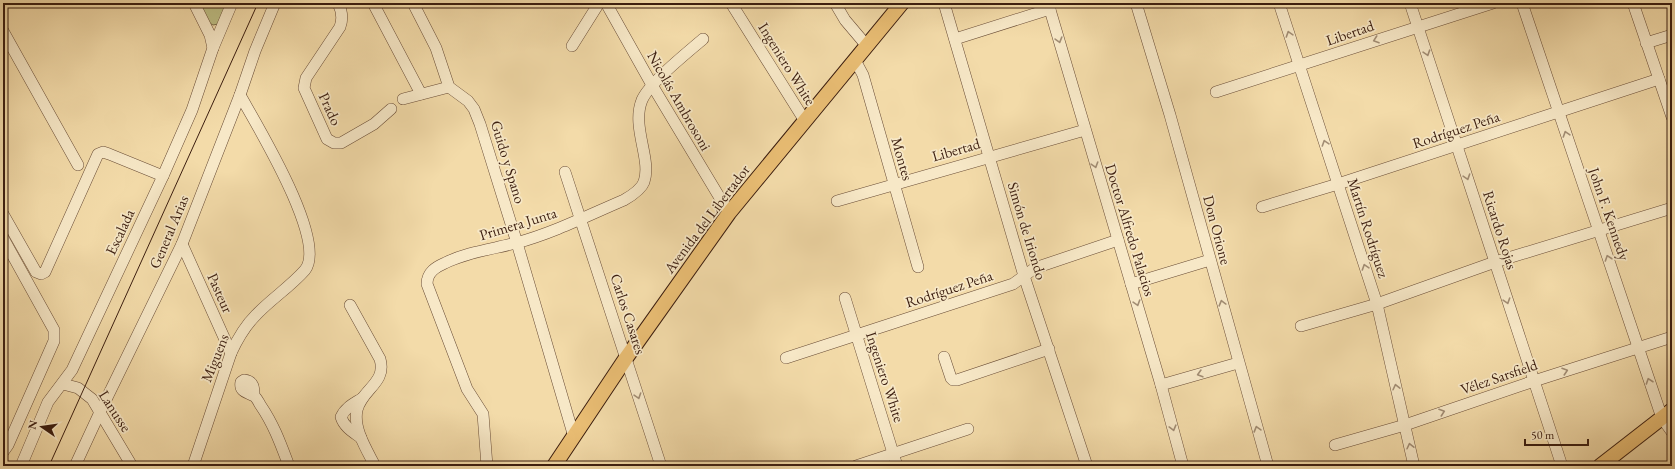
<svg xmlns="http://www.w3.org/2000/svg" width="1675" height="469" font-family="'EB Garamond',serif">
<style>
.garden{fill:#bebf85;stroke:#7c6e4a}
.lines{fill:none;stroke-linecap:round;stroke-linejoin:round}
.minor-casing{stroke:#694c36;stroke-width:12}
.major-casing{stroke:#3b1d0f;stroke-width:16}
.minor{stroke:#f7e8c7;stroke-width:11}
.major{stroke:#eabe74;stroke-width:14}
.tram{stroke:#3b1d0f;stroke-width:1}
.oneway{stroke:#a28d74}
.labels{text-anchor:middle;stroke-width:3.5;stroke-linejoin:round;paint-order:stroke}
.street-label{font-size:15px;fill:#3b1d0f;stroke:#f7e8c7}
</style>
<rect width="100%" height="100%" fill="#f3dba9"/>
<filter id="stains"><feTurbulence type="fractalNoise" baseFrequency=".005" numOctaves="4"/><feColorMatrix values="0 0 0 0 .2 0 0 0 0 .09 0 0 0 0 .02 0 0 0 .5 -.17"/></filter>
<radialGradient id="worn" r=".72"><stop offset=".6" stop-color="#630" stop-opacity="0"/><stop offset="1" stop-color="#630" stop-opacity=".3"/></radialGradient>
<polygon class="garden" points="199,3 227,3 218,24 213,25 208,22"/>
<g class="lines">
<g class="minor-casing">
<g id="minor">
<polyline points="194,3 210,35 213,48"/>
<path d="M 338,3 C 342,11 343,19 340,27 L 306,78 L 304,88 L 327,139 L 334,143 L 341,143 L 374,124 L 391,109"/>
<polyline points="373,3 421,94"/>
<polyline points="413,3 436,48 449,87 468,101 474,109 480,124 517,243 574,437"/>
<polyline points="606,3 652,85 729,213"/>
<polyline points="731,3 805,121"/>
<polyline points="835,3 845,20 867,46"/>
<polyline points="944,3 1024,276 1087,466"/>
<polyline points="1048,3 1161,385 1183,466"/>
<polyline points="1136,3 1170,115 1268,466"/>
<polyline points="1279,3 1377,304 1414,466"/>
<polyline points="1410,3 1562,466"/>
<polyline points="1522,3 1662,418 1672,432"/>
<polyline points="1633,3 1672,117"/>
<polyline points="3,31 78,165"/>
<polyline points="955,39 1050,9"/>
<polyline points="1646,43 1672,35"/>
<polyline points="572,46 599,3"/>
<polyline points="855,60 863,75 918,267"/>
<polyline points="1216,92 1493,3"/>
<polyline points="403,99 449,87"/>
<polyline points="565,172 661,466"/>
<polyline points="837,201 1085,130"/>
<polyline points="1262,207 1338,184 1659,79"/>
<polyline points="3,214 36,272 41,274 45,272 98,154 103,152 109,154 163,176"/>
<polyline points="3,238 54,330 54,341 8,445 3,452"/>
<polyline points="182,244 231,353"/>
<polyline points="1131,284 1210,260"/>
<polyline points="845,298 897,466"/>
<path d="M 350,305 L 380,359 C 387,383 362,389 357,410 C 353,429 367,450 375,466"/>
<polyline points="1301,326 1377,304 1495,262 1672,208"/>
<polyline points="944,357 951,378 953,380 957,380 1049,349"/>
<polyline points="786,358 1013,284 1035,268 1118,240"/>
<polyline points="63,384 78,388 92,399 132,466"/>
<polyline points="1161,385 1238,363"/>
<path d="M 254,396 C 254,388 254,381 244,380 L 241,382 C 239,392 247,392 254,396 C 257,398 259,403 261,406 C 274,425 281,445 289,466"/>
<path d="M 361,438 C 353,432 344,427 341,417 C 345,408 353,404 361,399"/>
<polyline points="1335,445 1405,425 1534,381 1672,337"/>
<polyline points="21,466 48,402 72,370 163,176 192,110 213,48 232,3"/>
<polyline points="75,466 100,412 182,244 240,95 255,51 275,3"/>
<path d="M 193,466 L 231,353 C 237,340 245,326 256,315 C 271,299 290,287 305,270 C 328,241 256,124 240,95"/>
<path d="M 487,466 L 483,414 L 467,389 L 427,284 C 427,272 436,267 445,263 C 467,252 493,249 516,243 C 553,233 589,215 624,200 C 631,196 641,190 644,182 C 652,159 631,127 642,100 C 650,82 687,53 703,39"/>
<polyline points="856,466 968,429"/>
</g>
</g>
<g class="major-casing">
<g id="major">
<polyline points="554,466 626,358 729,213 902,3"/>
<polyline points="1600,466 1672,410"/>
</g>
</g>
<use href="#minor" class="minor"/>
<use href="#major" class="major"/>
<polyline class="tram" points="49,466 258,3"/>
</g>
<defs><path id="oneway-chevron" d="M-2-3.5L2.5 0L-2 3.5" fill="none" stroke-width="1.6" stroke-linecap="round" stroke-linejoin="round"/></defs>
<g class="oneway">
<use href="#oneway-chevron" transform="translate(1289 34) rotate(-108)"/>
<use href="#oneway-chevron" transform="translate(1059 40) rotate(74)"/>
<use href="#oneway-chevron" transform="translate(1376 40) rotate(161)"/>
<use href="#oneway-chevron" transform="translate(1427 53) rotate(72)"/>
<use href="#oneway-chevron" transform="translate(1566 134) rotate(-108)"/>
<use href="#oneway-chevron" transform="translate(1325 143) rotate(-108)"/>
<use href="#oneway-chevron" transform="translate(1095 165) rotate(73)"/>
<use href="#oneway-chevron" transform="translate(1467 177) rotate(72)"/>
<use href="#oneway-chevron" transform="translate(1608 258) rotate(-109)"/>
<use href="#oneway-chevron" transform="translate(1365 267) rotate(-108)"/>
<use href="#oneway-chevron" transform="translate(1507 301) rotate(72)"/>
<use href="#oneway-chevron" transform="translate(1137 303) rotate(73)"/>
<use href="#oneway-chevron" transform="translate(1222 303) rotate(-105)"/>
<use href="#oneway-chevron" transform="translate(1565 371) rotate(-18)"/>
<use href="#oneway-chevron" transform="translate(1200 374) rotate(164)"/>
<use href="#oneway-chevron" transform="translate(1649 381) rotate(-109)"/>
<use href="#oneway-chevron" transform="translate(1396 387) rotate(-103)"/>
<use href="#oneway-chevron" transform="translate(638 396) rotate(72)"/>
<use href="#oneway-chevron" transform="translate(1442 412) rotate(-19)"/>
<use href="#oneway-chevron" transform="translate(1173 428) rotate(75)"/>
<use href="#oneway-chevron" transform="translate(1257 429) rotate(-106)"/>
<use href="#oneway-chevron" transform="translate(1410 446) rotate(-103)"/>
</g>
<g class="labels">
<g class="street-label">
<text transform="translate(1350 33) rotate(-19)" y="5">Libertad</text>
<text transform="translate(787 64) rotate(58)" y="5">Ingeniero White</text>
<text transform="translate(679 101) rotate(60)" y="5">Nicolás Ambrosoni</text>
<text transform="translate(330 109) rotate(65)" y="5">Prado</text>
<text transform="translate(1456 130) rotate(-18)" y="5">Rodríguez Peña</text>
<text transform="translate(956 150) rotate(-16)" y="5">Libertad</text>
<text transform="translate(902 159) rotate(74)" y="5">Montes</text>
<text transform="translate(508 162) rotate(73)" y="5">Guido y Spano</text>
<text transform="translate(1609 214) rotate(71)" y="5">John F. Kennedy</text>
<text transform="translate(707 219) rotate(-53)" y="5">Avenida del Libertador</text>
<text transform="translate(518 224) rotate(-17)" y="5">Primera Junta</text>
<text transform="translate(1368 228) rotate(72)" y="5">Martín Rodríguez</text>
<text transform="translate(1130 230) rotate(73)" y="5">Doctor Alfredo Palacios</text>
<text transform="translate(1217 230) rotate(75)" y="5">Don Orione</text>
<text transform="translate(1500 230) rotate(72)" y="5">Ricardo Rojas</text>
<text transform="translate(1027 231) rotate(73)" y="5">Simón de Iriondo</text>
<text transform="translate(120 232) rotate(-65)" y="5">Escalada</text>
<text transform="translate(169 232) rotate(-67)" y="5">General Arias</text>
<text transform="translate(949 289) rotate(-18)" y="5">Rodríguez Peña</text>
<text transform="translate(220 293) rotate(66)" y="5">Pasteur</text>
<text transform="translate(628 314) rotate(72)" y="5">Carlos Casares</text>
<text transform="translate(215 358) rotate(-68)" y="5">Miguens</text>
<text transform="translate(885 377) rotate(72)" y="5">Ingeniero White</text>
<text transform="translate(1499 377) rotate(-19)" y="5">Vélez Sarsfield</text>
<text transform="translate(115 411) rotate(57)" y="5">Lanusse</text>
</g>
</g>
<rect width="1675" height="469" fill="none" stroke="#f3dba9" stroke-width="16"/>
<rect x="4" y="4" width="1667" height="461" fill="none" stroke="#3b1d0f" stroke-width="2"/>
<rect x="8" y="8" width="1659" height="453" fill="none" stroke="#3b1d0f"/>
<g transform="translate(42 427) rotate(283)" stroke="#f7e8c7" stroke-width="3" paint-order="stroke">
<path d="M0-3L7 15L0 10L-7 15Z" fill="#3b1d0f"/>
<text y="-6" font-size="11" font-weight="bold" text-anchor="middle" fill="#3b1d0f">N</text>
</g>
<path d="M1525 439v6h63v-6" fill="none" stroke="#3b1d0f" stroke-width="2"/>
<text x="1531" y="439" font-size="12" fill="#3b1d0f" stroke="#f7e8c7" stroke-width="3" paint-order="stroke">50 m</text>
<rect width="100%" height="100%" filter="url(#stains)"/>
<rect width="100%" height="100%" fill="url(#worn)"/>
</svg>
